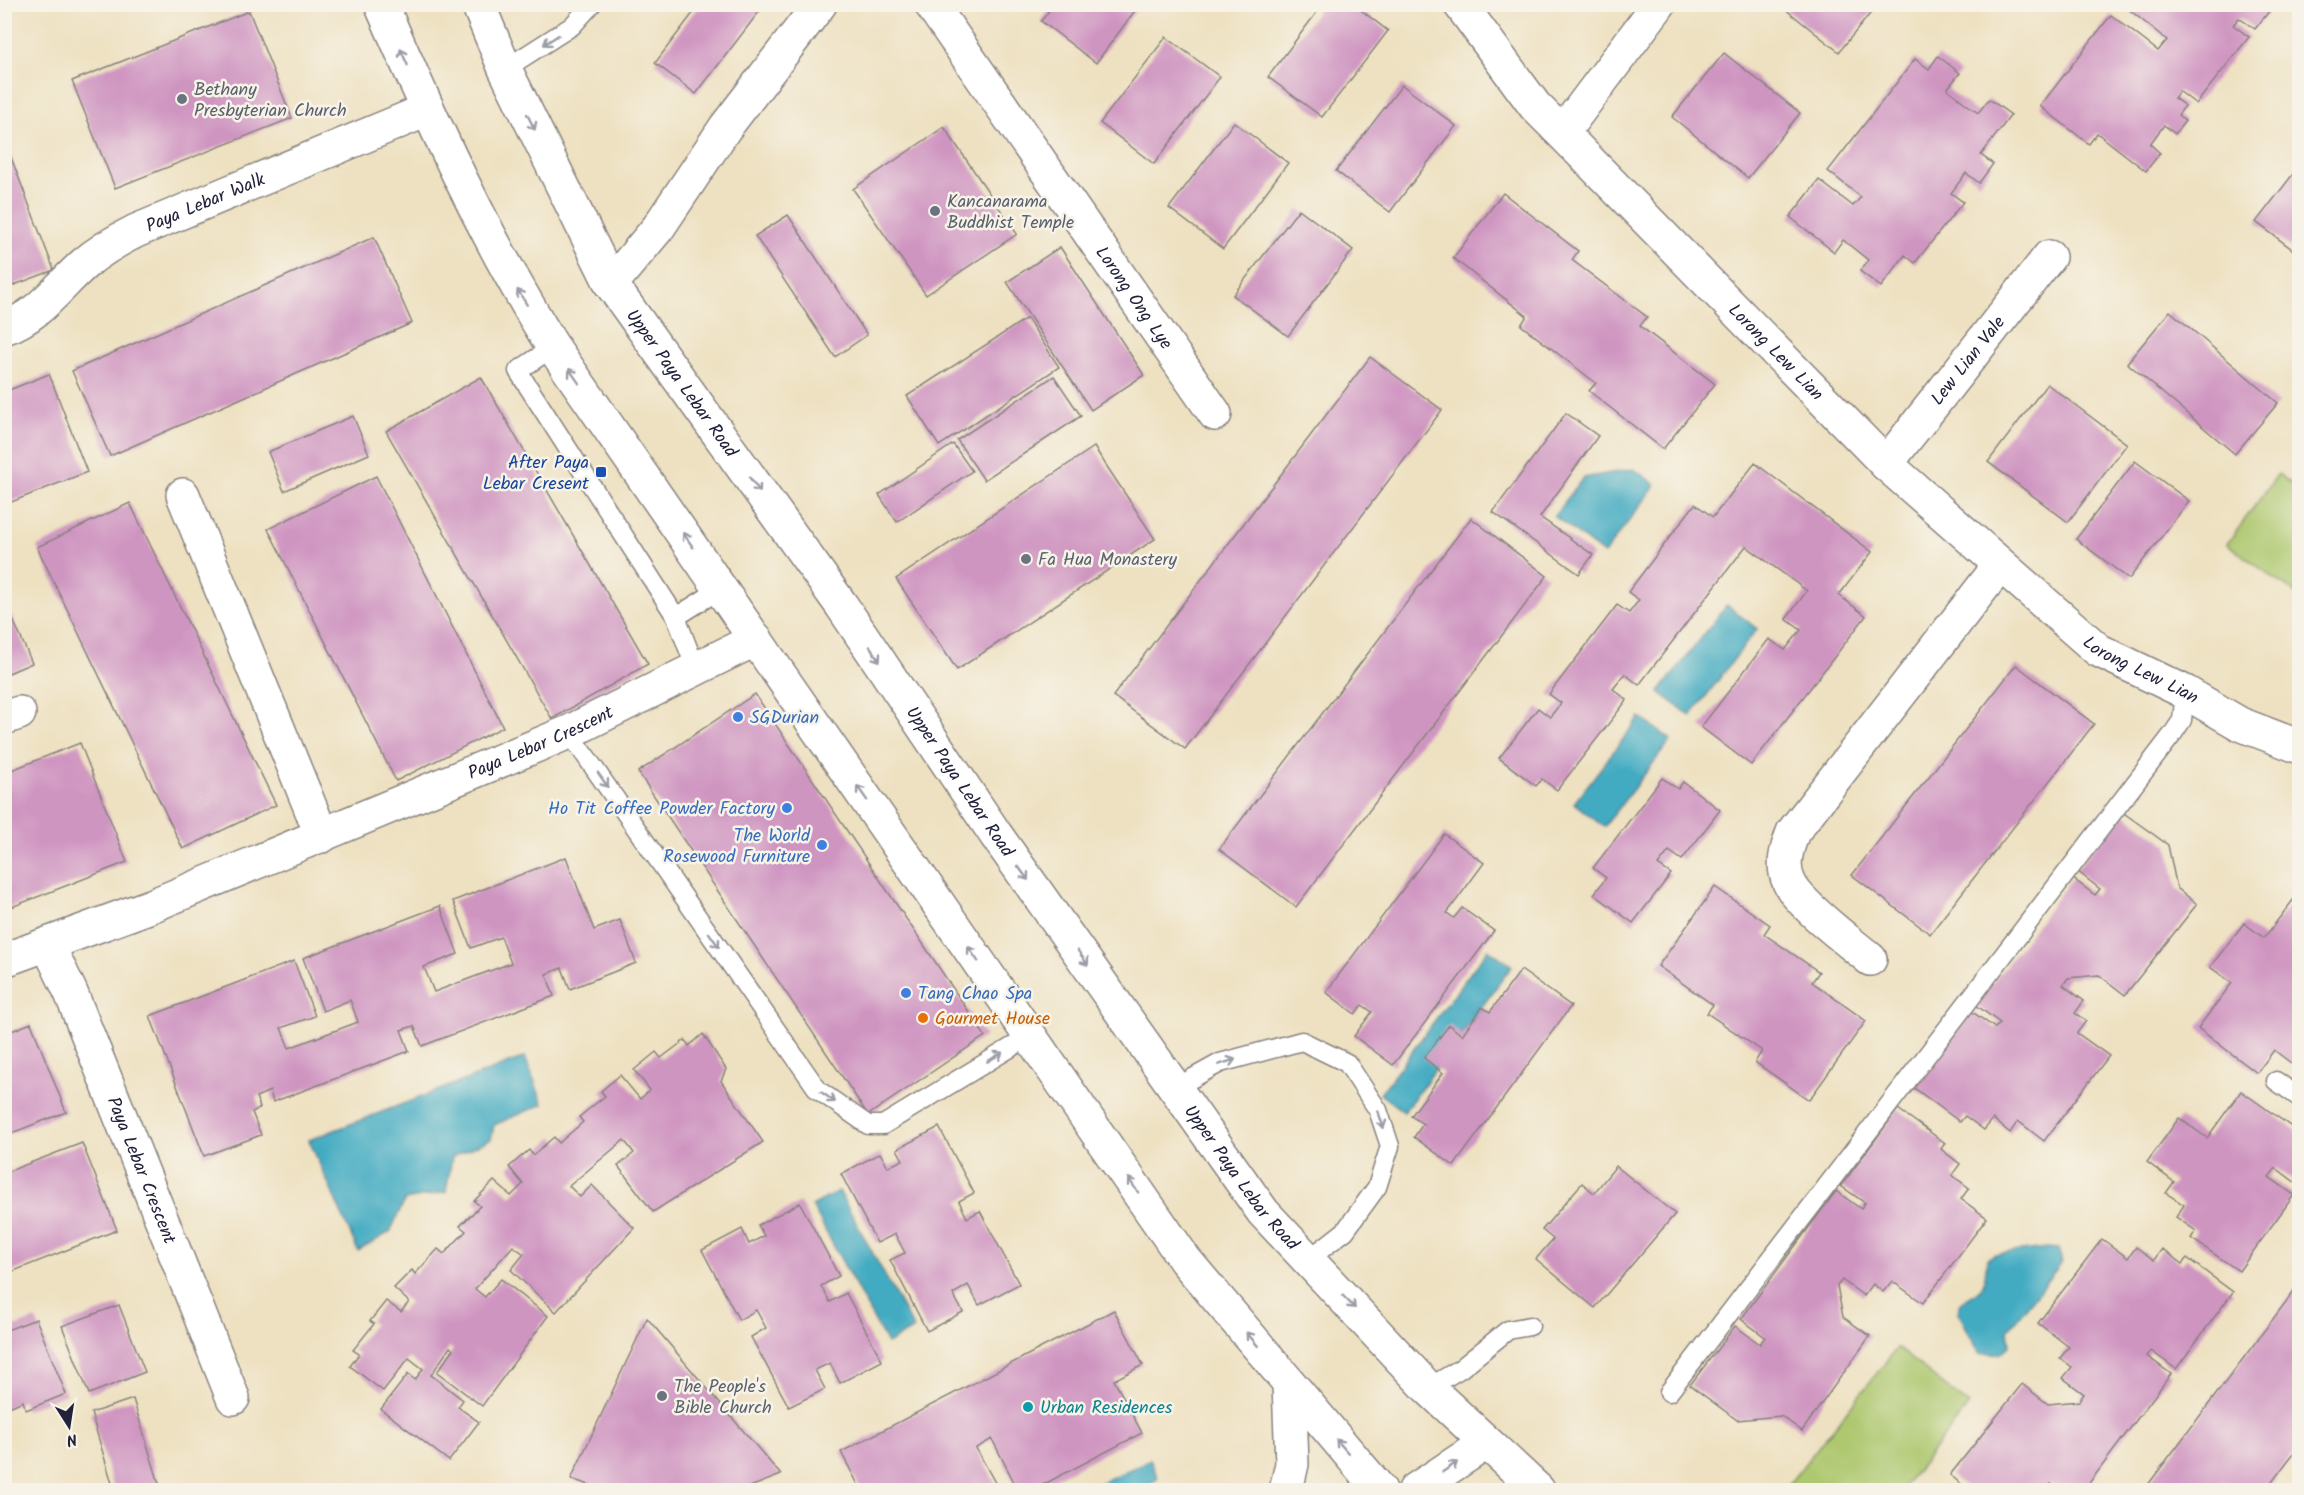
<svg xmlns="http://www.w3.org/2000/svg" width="2304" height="1495" font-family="Kalam,sans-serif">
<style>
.green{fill:#aec86f;stroke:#687555;stroke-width:1.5}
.water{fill:#43abc2;stroke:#32667e;stroke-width:1.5}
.building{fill:#cf95c1}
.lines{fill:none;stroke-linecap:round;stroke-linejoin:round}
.service-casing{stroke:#88827e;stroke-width:21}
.minor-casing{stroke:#88827e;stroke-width:36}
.secondary-casing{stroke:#88827e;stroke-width:36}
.primary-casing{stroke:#88827e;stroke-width:36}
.service{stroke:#fff;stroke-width:18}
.minor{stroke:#fff;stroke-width:33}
.secondary{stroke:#fff;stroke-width:33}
.primary{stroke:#fff;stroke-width:33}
.oneway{stroke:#9c9ca7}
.worship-dot{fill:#6b7280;stroke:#f7f3e8;stroke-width:2}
.transit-dot{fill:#1a4fb4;stroke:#f7f3e8;stroke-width:2}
.shop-dot{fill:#3f7fe0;stroke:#f7f3e8;stroke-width:2}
.food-dot{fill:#e8710a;stroke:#f7f3e8;stroke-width:2}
.culture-dot{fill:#0f9aa8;stroke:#f7f3e8;stroke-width:2}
.labels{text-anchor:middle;stroke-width:5;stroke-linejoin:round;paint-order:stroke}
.worship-label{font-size:18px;fill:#5b616d;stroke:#f7f3e8;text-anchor:start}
.street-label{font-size:18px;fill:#22223b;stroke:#f7f3e8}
.transit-label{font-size:18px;fill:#164399;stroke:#f7f3e8;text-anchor:end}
.shop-label{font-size:18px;fill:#366cbe;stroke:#f7f3e8;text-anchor:start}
.food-label{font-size:18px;fill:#c56008;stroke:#f7f3e8;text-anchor:start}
.culture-label{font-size:18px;fill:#0d838f;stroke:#f7f3e8;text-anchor:start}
</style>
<rect width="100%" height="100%" fill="#f7f3e8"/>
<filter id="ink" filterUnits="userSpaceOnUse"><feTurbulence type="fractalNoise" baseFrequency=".0167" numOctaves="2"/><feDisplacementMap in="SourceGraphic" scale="12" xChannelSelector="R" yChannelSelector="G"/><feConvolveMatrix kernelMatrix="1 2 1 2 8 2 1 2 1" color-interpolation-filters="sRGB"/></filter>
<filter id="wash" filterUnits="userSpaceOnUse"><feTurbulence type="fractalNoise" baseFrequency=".008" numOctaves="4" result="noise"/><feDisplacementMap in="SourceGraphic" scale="24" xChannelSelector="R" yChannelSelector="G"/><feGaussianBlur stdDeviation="1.35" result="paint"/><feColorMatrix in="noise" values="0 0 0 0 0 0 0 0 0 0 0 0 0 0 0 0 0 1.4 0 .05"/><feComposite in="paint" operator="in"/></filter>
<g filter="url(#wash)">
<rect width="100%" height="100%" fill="#eee1c1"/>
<g class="green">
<polygon points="2278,474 2299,489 2299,596 2227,544"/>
<polygon points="1897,1348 1969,1405 1901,1490 1784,1490"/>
</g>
<g class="water">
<polygon points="1634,469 1656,485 1604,554 1554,516 1583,478"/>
<polygon points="1727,605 1757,629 1691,716 1659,692"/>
<polygon points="1640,717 1671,740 1604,827 1574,803"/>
<polygon points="1488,949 1512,966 1404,1112 1380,1094"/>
<polygon points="525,1057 543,1104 494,1125 491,1139 452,1157 446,1192 405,1200 390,1232 358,1251 309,1140"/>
<polygon points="839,1191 914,1329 887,1344 812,1206"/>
<path d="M 2048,1248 L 2058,1249 L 2062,1262 L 2008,1330 L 2010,1345 L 2001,1353 L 1980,1354 L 1958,1312 C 1961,1296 1971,1299 1981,1288 C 1987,1281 1985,1268 1987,1259 L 1995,1254 Z"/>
<polygon points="1150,1460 1158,1478 1143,1490 1085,1490"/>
</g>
<g id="blocks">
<g class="building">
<polygon points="700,4 765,4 696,94 655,63"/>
<polygon points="1054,4 1140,4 1096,63 1041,21"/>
<polygon points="1323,4 1353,4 1388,31 1322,117 1268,77"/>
<polygon points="1779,4 1878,4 1839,52"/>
<polygon points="2122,4 2275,4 2255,29 2239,18 2233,25 2249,37 2196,104 2179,91 2174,98 2185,106 2178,115 2185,121 2175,134 2164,125 2150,144 2160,153 2146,171 2097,133 2089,144 2040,106 2111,15 2158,51 2167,40"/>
<polygon points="249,11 292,118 115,188 72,81"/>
<polygon points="1166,37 1220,77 1154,164 1100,123"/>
<polygon points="1724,53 1800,113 1748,178 1672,117"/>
<polygon points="1938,56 1960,73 1947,89 1978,113 1989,99 2011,115 1981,155 1993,164 1979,183 1966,173 1951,193 1963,202 1915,263 1905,255 1881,287 1860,271 1868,260 1843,240 1834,252 1790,217 1819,180 1853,206 1861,197 1828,171 1915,59 1929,69"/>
<polygon points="1402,85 1456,126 1390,212 1336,171"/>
<polygon points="1234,122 1288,163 1223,249 1169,208"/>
<polygon points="944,127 1017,234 926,295 853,189"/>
<polygon points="7,147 54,270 4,289 4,148"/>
<polygon points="2300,165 2300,255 2256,222"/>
<polygon points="1503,193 1578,251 1572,260 1647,317 1640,326 1715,384 1663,449 1589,391 1596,383 1521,325 1527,316 1453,258"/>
<polygon points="1299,209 1353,250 1288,336 1233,295"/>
<polygon points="788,215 867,335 835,357 755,236"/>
<polygon points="374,237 412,323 110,456 72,371"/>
<polygon points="1060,247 1144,375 1091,410 1007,282"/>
<polygon points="2170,311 2278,403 2235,454 2127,363"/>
<polygon points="1027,318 1059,367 939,446 907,396"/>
<polygon points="1370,357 1442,410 1185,749 1113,696"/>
<polygon points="49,374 87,472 4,505 4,392"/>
<polygon points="1054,376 1081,416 984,480 957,440"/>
<polygon points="481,377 648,664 552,719 386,431"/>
<polygon points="2047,384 2127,444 2068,522 1988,462"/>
<polygon points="1566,413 1598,436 1540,517 1593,555 1579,574 1493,512"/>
<polygon points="353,416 369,454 284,491 268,452"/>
<polygon points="953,444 972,471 897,522 879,495"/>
<polygon points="1094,447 1155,539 957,670 896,579"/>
<polygon points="2135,461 2189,501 2129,579 2076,539"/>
<polygon points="1755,463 1872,552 1839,595 1866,616 1751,765 1701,727 1769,639 1785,650 1801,630 1786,619 1807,591 1746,546 1639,685 1625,674 1613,689 1627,700 1557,790 1542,779 1536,786 1499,758 1538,708 1550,717 1561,703 1549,694 1617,605 1629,613 1639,600 1628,592 1695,504 1713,517"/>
<polygon points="376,476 503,727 396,781 268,529"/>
<polygon points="130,503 276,805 183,849 37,547"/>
<polygon points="1471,518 1547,576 1296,907 1219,849"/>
<polygon points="4,599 32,663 4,675"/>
<polygon points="2016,665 2094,724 1930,934 1852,875"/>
<polygon points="755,694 985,1036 868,1115 638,772"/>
<polygon points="80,743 127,862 4,910 4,773"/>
<polygon points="1662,778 1678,789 1683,782 1720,810 1682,860 1669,851 1658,865 1671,874 1633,923 1594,894 1606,878 1593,868"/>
<polygon points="2121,811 2168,845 2177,888 2197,904 2125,995 2099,975 2068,978 2063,985 2084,1001 2075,1013 2086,1021 2077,1033 2109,1056 2044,1141 2018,1121 2010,1133 1993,1119 1984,1130 1965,1116 1960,1122 1913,1087 1971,1011 1995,1028 2000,1023 1976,1005 2072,878 2095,895 2100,889 2076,870"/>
<polygon points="1444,834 1484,863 1447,913 1454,918 1462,908 1494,931 1393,1065 1354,1036 1372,1012 1362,1005 1355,1014 1326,992"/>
<polygon points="566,857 594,930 620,920 636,963 570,989 562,968 546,974 554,996 422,1046 414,1026 401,1030 409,1051 273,1102 270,1091 256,1097 260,1108 252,1112 261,1135 204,1156 150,1016 294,961 315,1016 281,1028 289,1048 358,1022 350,1000 323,1011 303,958 440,906 458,954 424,967 434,992 511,963 501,937 471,948 453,901"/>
<polygon points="1715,887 1770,925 1764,934 1819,972 1812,982 1866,1021 1809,1100 1755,1062 1762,1051 1707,1013 1713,1005 1658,966"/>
<polygon points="2300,891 2300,1070 2274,1050 2257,1073 2198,1028 2232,983 2210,967 2244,923 2264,938"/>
<polygon points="1521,970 1571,1006 1454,1166 1414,1137 1423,1124 1411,1116 1443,1073 1424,1058 1449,1025 1462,1035 1482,1007 1490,1012"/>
<polygon points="31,1023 66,1112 4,1136 4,1034"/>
<polygon points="703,1034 726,1069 721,1081 763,1142 653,1212 618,1166 634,1153 624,1140 569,1186 580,1197 592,1185 634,1228 556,1312 511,1270 524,1254 513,1246 475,1289 485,1297 501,1279 548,1316 482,1406 437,1372 453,1350 450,1347 431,1375 463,1400 458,1407 479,1422 449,1461 381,1409 408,1374 415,1380 423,1369 409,1358 383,1391 350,1366 359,1354 353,1350 374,1324 370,1321 386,1301 401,1312 409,1302 394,1288 412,1270 415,1274 438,1249 444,1254 466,1231 460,1226 480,1206 474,1201 494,1181 511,1196 523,1184 509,1167 529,1150 533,1155 554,1137 559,1143 583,1122 579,1117 605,1096 601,1091 620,1075 640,1099 650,1090 634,1070 656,1052 661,1058 685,1040 689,1046"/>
<polygon points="2241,1091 2300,1133 2300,1186 2276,1168 2269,1177 2294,1195 2239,1271 2191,1238 2196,1231 2176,1217 2184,1205 2166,1193 2174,1182 2147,1162 2179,1118 2207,1138"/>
<polygon points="1898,1109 1945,1143 1941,1149 1960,1164 1952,1175 1969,1188 1961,1199 1987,1218 1923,1303 1892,1281 1883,1292 1873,1284 1864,1296 1842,1280 1837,1286 1843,1317 1870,1336 1802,1431 1781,1416 1737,1420 1690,1385 1735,1326 1760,1344 1765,1337 1741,1319 1836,1191 1861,1209 1865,1203 1841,1186"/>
<polygon points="939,1127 974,1193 959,1201 967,1218 980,1211 1019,1284 979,1305 968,1285 953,1294 963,1312 927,1331 890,1260 905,1253 895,1234 877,1243 841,1174 880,1153 888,1167 903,1160 897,1149"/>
<polygon points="82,1143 117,1230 4,1275 4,1173"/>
<polygon points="1616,1166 1675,1214 1595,1308 1536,1259 1553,1239 1542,1230 1582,1183 1594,1193"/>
<polygon points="800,1203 839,1276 821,1286 830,1302 846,1293 882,1361 840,1383 830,1363 815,1370 825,1389 789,1407 751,1337 766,1328 756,1310 739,1320 702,1250 742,1229 749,1244 764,1236 758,1225"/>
<polygon points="2102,1239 2128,1258 2136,1247 2154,1260 2162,1249 2182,1264 2187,1258 2233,1292 2176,1369 2151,1351 2147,1356 2171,1374 2084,1490 2060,1490 2051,1484 2046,1490 1969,1490 1950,1475 2022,1384 2048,1404 2079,1401 2084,1394 2063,1378 2072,1367 2060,1358 2069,1347 2038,1323"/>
<polygon points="2300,1283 2300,1445 2287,1462 2266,1490 2144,1490"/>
<polygon points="119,1305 145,1372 89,1394 62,1326"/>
<polygon points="1114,1310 1143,1365 1114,1380 1142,1433 1033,1490 1018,1490 992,1439 976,1448 999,1490 861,1490 841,1452"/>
<polygon points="647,1318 781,1475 742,1490 605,1490 571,1479"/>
<polygon points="36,1319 66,1394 26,1410 23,1401 4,1409 4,1331"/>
<polygon points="133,1399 161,1490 114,1490 91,1413"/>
</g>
</g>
</g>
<g filter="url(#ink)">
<use href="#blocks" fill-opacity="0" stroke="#88827e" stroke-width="1.5"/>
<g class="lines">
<g class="service-casing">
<g id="service">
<polyline points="505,69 572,26 592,4"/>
<polyline points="553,347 518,371 676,617 696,669"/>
<polyline points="676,617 722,588"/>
<polyline points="569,732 818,1090 868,1125 883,1125 1030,1036"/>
<polyline points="2276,1081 2300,1098"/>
<polyline points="1175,1088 1220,1063 1302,1041 1347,1063 1378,1110 1390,1146 1377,1187 1345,1231 1309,1259"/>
<polyline points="1428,1388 1460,1369 1508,1330 1530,1326"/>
<polyline points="1669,1392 2172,735 2182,720 2185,692"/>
</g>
</g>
<g class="minor-casing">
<g id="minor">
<path id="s1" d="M 931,4 L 1215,414"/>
<path id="s2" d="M 1460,4 L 1535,106 L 1559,130 L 1886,464 L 2098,650 L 2185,692 L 2240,724 L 2300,747"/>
<polyline points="1559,130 1572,120 1659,4"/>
<polyline points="611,284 658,228 725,128 820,4"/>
<path id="s3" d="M 4,328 C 39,316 58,287 84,264 C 100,250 118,240 136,231 L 427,110"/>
<path id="s4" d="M 1886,464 L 2049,257"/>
<polyline points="183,495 322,836"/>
<polyline points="4,718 19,713"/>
<path id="s5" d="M 48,945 L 71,993 L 233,1398"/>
<path d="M 1870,959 C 1850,942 1798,904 1789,882 C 1781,865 1787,848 1793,832 L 2000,565"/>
<path id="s6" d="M 4,960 L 151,906 L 569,732 L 756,639"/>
</g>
</g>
<g class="secondary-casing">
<polyline id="secondary" points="1415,1490 1486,1443"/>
</g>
<g class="primary-casing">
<g id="primary">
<path d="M 381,4 C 432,121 485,238 553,347 L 1185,1260 L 1380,1490"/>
<path id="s7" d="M 478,4 L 505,69 L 611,284 L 842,606 L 996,835 L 1263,1212 L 1428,1388 L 1538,1490"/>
<polyline points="1286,1490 1292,1464 1289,1384"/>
</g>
</g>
<use href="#service" class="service"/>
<use href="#minor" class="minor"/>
<use href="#secondary" class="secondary"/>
<use href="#primary" class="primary"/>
</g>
<defs><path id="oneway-shaft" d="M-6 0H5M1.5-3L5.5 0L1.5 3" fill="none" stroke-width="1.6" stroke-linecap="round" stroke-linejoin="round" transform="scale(1.5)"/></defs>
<g class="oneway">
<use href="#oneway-shaft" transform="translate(551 40) rotate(147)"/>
<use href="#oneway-shaft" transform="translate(404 57) rotate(-114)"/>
<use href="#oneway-shaft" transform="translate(531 122) rotate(64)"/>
<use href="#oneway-shaft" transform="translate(522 297) rotate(-122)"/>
<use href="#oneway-shaft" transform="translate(574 376) rotate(-125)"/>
<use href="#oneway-shaft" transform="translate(755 485) rotate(54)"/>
<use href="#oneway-shaft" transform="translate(688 540) rotate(-125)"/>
<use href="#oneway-shaft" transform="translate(875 654) rotate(56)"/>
<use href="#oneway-shaft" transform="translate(603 780) rotate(55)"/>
<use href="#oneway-shaft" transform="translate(862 793) rotate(-125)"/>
<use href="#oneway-shaft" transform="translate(1023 873) rotate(54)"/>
<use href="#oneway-shaft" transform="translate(714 940) rotate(55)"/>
<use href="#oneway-shaft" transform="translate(973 954) rotate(-125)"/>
<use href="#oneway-shaft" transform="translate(1083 958) rotate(55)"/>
<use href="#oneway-shaft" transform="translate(995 1057) rotate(-31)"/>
<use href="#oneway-shaft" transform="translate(1227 1062) rotate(-18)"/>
<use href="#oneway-shaft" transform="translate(828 1097) rotate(35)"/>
<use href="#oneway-shaft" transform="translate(1381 1120) rotate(72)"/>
<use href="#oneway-shaft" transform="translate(1133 1185) rotate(-125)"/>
<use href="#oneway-shaft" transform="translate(1349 1302) rotate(46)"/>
<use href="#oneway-shaft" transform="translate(1252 1339) rotate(-130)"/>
<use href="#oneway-shaft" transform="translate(1342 1446) rotate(-131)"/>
<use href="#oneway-shaft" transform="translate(1450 1467) rotate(-34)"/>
</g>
</g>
<g class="worship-dot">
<circle cx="182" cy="99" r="6"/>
<circle cx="935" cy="211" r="6"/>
<circle cx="1026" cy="559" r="6"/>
<circle cx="662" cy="1396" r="6"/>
</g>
<rect class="transit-dot" x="595" y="466" width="12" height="12" rx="3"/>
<g class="shop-dot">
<circle cx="738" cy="717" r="6"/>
<circle cx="787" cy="808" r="6"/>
<circle cx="822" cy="845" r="6"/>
<circle cx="906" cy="993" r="6"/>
</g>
<circle class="food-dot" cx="923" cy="1018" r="6"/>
<circle class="culture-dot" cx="1028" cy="1407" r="6"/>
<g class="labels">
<g class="worship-label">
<text x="194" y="95">Bethany<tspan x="194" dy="21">Presbyterian Church</tspan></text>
<text x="947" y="207">Kancanarama<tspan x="947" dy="21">Buddhist Temple</tspan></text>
<text x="1038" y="565">Fa Hua Monastery</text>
<text x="674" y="1392">The People's<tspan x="674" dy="21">Bible Church</tspan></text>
</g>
<g class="street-label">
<text dy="6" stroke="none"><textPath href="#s3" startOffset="240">Paya Lebar Walk</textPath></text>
<text dy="6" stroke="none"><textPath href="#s1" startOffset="357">Lorong Ong Lye</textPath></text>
<text dy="6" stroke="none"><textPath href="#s2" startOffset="471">Lorong Lew Lian</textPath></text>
<text dy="6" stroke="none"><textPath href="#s4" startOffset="132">Lew Lian Vale</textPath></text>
<text dy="6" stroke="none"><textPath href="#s7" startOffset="432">Upper Paya Lebar Road</textPath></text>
<text dy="6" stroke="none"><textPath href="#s2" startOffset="957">Lorong Lew Lian</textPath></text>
<text dy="6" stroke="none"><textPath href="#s6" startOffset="579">Paya Lebar Crescent</textPath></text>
<text dy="6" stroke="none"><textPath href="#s7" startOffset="918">Upper Paya Lebar Road</textPath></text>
<text dy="6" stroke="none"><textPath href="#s5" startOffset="244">Paya Lebar Crescent</textPath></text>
<text dy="6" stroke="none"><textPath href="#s7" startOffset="1404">Upper Paya Lebar Road</textPath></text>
</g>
<g class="transit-label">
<text x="589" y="468">After Paya<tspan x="589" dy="21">Lebar Cresent</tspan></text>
</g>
<g class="shop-label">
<text x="750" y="723">SGDurian</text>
<text x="775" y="814" text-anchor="end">Ho Tit Coffee Powder Factory</text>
<text x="810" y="841" text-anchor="end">The World<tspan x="810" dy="21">Rosewood Furniture</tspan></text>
<text x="918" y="999">Tang Chao Spa</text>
</g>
<g class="food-label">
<text x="935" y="1024">Gourmet House</text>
</g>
<g class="culture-label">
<text x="1040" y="1413">Urban Residences</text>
</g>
</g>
<rect width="2304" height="1495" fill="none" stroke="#f7f3e8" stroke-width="24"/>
<g transform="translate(69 1426) rotate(168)" stroke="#f7f3e8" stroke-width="4.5" paint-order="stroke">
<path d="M0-4.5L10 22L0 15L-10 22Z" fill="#22223b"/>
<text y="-9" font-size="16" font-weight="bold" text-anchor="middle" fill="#22223b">N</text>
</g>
</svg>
